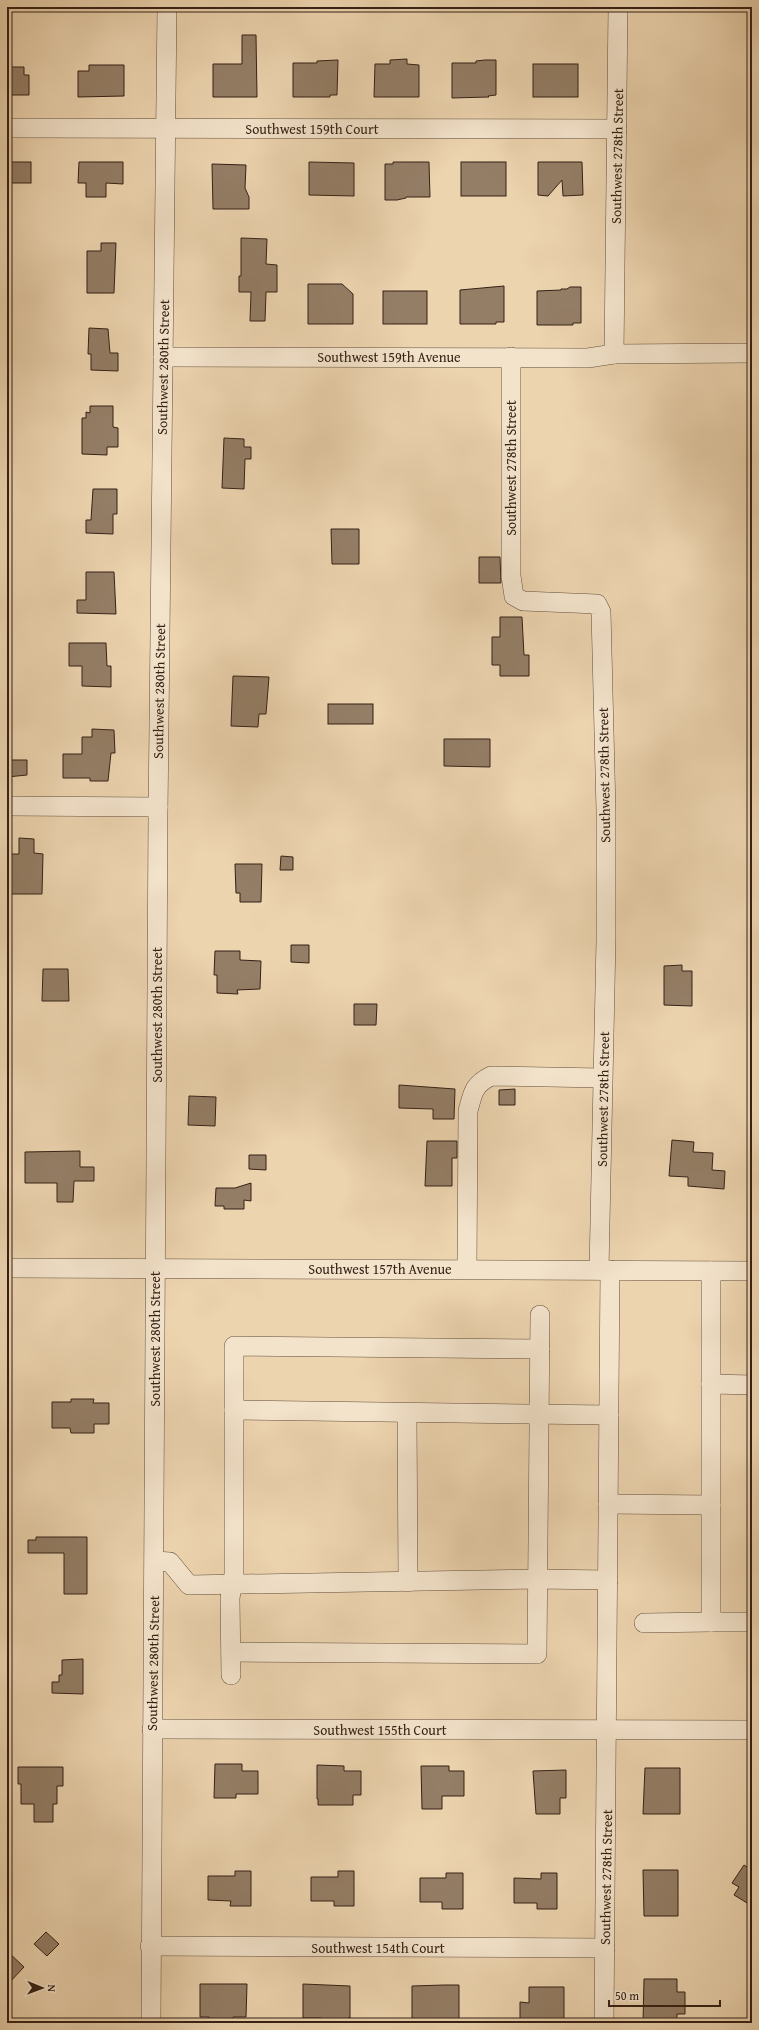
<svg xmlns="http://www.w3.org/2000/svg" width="759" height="2030" font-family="'Gentium Book Plus',serif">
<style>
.building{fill:#947e66;stroke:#352116}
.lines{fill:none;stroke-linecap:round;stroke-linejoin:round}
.minor-casing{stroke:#634e3c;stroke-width:20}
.minor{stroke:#f3e3cb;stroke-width:19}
.labels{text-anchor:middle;stroke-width:3.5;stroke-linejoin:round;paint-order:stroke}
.street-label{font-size:14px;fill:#352116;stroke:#f3e3cb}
</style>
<rect width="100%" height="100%" fill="#ecd4af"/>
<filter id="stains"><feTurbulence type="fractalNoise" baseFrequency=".005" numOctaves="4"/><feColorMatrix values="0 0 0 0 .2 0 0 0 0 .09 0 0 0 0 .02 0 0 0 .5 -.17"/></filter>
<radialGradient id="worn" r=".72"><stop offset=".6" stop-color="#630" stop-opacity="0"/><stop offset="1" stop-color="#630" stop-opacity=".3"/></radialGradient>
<g class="building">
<polygon points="242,35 256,35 257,97 213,97 213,64 242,64"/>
<polygon points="407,59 407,64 419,65 419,97 374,97 375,64 390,64 390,60"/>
<polygon points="338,60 337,95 330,95 330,97 293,97 293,63 317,63 317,61"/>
<polygon points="485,60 496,60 496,95 488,96 489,97 452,98 452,63 476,63 476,61"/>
<rect x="533" y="64" width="45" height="33"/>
<polygon points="89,65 124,65 124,96 78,97 78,71 89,71"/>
<polygon points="7,67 24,67 24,75 29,75 29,95 7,95"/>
<rect x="7" y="162" width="24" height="21"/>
<polygon points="79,162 123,162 123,184 106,183 106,197 86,197 86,183 78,183"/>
<polygon points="309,162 354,163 354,196 309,195"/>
<polygon points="393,162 429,162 430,197 406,197 406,198 397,200 385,200 385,164 393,164"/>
<rect x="461" y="162" width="45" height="34"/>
<polygon points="538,162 582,162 583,195 563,196 562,180 548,196 538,195"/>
<polygon points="212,164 246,165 245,188 249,197 249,209 213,209"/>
<polygon points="241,238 267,239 266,264 277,265 277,292 266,292 265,321 250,321 251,292 239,292 239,276 241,276"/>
<polygon points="101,243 116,243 114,293 87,293 87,251 101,251"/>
<polygon points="308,284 342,284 353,294 353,324 308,324"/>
<polygon points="504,286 504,322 496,322 496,324 460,324 460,290"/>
<polygon points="570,287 581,287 581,323 573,323 573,325 537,325 537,291 561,290 561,289 567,289"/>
<rect x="383" y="291" width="44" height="33"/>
<polygon points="89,328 108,329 110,353 118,353 118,371 91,370 91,354 88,354"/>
<polygon points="90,406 113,406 113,427 118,428 118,447 107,447 107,455 82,454 82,418 86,418 86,412 90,413"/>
<polygon points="224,438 244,439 244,447 251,447 251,459 245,459 244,489 222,488"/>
<polygon points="93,489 117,489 117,514 113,514 113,534 86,533 86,520 91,520"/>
<polygon points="331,529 359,529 359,564 332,564"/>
<polygon points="479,557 500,557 501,583 479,583"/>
<polygon points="86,572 114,572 116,614 77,613 77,600 86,600"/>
<polygon points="500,617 522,617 524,655 529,655 529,676 500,676 500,665 492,665 492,637 500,637"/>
<polygon points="69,643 106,643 107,666 111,666 111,687 82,686 82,666 69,666"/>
<polygon points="233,676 269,677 266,714 259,714 258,727 231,726"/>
<rect x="328" y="704" width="45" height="20"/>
<polygon points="92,729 114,730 115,753 111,753 108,781 90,781 90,778 63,778 63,754 82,754 82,737 92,737"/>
<polygon points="444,739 490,739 490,767 444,766"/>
<polygon points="7,760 27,760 27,775 7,777"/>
<polygon points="19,838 34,839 34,853 43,854 42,894 7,894 7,854 19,854"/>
<polygon points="281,856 293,857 293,870 280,870"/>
<polygon points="235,864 262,864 261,902 240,902 240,893 236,893"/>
<polygon points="291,945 309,945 309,963 291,962"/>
<polygon points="215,951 240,951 240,960 261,961 260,989 237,990 238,994 217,993 217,975 214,975"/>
<polygon points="682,965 682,971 692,971 692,1006 664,1005 664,966"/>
<polygon points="43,969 68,969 69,1001 42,1001"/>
<polygon points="354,1004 377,1004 376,1025 354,1025"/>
<polygon points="399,1085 455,1089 454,1119 433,1119 433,1109 399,1108"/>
<polygon points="515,1089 515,1105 499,1105 499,1090"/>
<polygon points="189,1096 216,1097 215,1126 188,1125"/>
<polygon points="672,1140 694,1142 693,1152 713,1153 712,1170 725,1171 724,1189 688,1186 688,1177 669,1176"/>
<polygon points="427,1141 457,1141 457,1158 452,1158 452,1186 425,1186"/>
<polygon points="80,1151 80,1167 94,1167 94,1181 74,1181 73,1202 57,1202 57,1183 25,1183 25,1152"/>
<polygon points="249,1155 266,1155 266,1170 249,1169"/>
<polygon points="251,1183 251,1201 244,1200 244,1209 224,1209 224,1206 215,1206 216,1188 235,1188"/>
<polygon points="71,1399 94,1399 93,1403 109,1403 109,1424 94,1424 94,1433 71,1433 70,1428 52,1428 52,1402 71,1402"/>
<polygon points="36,1537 87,1537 87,1594 64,1594 64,1553 28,1553 28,1540 36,1540"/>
<polygon points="83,1659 83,1694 52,1693 52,1682 59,1682 59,1675 62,1675 62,1660"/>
<polygon points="215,1764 242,1764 242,1771 258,1771 258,1794 236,1794 236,1798 214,1798"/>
<polygon points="317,1765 344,1766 344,1771 361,1771 361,1795 353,1795 353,1805 318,1805 318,1799 317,1799"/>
<polygon points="421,1766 449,1766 449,1771 464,1771 464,1796 442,1796 442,1809 422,1809"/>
<polygon points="18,1767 63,1767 63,1786 57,1786 57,1804 53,1804 53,1822 34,1822 34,1804 21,1804 21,1784 18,1784"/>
<polygon points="645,1768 680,1768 680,1814 643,1814"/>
<polygon points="566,1770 566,1798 560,1798 560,1814 536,1814 533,1771"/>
<polygon points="744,1865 750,1869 752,1866 752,1906 734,1895 739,1887 732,1883"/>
<polygon points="643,1870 678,1870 678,1916 644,1916"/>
<polygon points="235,1871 251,1871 251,1906 230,1906 231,1901 208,1900 208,1876 235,1876"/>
<polygon points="338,1871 354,1871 354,1906 334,1906 334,1901 311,1901 311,1877 338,1877"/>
<polygon points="446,1873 463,1873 463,1909 442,1909 442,1902 420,1902 420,1878 446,1878"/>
<polygon points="541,1873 557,1873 557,1909 537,1909 537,1903 514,1903 514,1878 541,1879"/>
<polygon points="46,1932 59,1944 47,1956 34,1944"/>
<polygon points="7,1951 24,1967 7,1985"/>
<polygon points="644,1979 677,1979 677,1992 685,1992 685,2014 677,2014 677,2023 643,2023"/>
<polygon points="200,1984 247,1984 246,2017 233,2017 233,2023 209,2023 209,2017 200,2017"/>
<polygon points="303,1984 350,1986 350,2018 348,2018 348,2023 321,2023 321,2018 303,2018"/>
<polygon points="444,1985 459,1985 459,2020 451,2020 451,2023 426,2023 426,2020 412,2020 412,1986"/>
<polygon points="529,1987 564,1987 564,2023 520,2023 520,2002 529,2003"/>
</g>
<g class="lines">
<g class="minor-casing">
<g id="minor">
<polyline points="7,128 617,129"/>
<polyline points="614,354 618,7"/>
<polyline points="163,357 588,358 614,354 752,353"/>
<polyline points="511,357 511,576 514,596 523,601 597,604 601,612 606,811 606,940 599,1270"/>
<polyline points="7,806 158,807"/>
<polyline points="7,1268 752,1271"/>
<path d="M 467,1269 L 468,1111 C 473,1093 473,1085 491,1076 L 602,1078"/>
<polyline points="711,1271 711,1384 752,1385"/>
<polyline points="234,1410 609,1415"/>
<polyline points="407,1413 408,1582"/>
<polyline points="608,1504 711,1505"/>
<polyline points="155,1561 170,1562 189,1585 538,1579 608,1580"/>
<polyline points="711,1622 752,1622"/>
<polyline points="644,1623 711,1622 711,1384"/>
<polyline points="231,1652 537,1654 540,1315"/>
<polyline points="231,1675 230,1598 234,1574 234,1346 540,1349"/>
<polyline points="152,1729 752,1730"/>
<polyline points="150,1946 605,1948"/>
<polyline points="151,2023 158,814 167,7"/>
<polyline points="604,2023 610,1270"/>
</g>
</g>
<use href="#minor" class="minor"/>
</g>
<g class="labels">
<g class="street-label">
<text x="312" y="134">Southwest 159th Court</text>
<text transform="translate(617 156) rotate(-89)" y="5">Southwest 278th Street</text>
<text x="389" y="362">Southwest 159th Avenue</text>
<text transform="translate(163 367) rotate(-89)" y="5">Southwest 280th Street</text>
<text transform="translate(511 468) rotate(-90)" y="5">Southwest 278th Street</text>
<text transform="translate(159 691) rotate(-89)" y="5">Southwest 280th Street</text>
<text transform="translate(604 775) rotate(-91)" y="5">Southwest 278th Street</text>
<text transform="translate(157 1015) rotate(-90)" y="5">Southwest 280th Street</text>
<text transform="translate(603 1099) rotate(-89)" y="5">Southwest 278th Street</text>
<text x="380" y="1274">Southwest 157th Avenue</text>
<text transform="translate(155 1339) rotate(-90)" y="5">Southwest 280th Street</text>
<text transform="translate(153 1663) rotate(-89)" y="5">Southwest 280th Street</text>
<text x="380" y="1735">Southwest 155th Court</text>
<text transform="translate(606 1877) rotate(-89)" y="5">Southwest 278th Street</text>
<text x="378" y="1953">Southwest 154th Court</text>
</g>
</g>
<rect width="759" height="2030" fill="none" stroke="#ecd4af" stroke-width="24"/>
<rect x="8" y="8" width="743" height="2014" fill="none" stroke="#352116" stroke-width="2"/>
<rect x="12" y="12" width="735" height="2006" fill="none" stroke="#352116"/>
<g transform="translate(42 1988) rotate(91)" stroke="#f3e3cb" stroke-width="3" paint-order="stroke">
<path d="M0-3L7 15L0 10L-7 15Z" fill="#352116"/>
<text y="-6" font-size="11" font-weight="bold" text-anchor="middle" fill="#352116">N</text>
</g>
<path d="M609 2000v6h111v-6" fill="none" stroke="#352116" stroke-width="2"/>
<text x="615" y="2000" font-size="12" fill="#352116" stroke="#f3e3cb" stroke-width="3" paint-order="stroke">50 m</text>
<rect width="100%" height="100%" filter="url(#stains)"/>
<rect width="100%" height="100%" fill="url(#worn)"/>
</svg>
